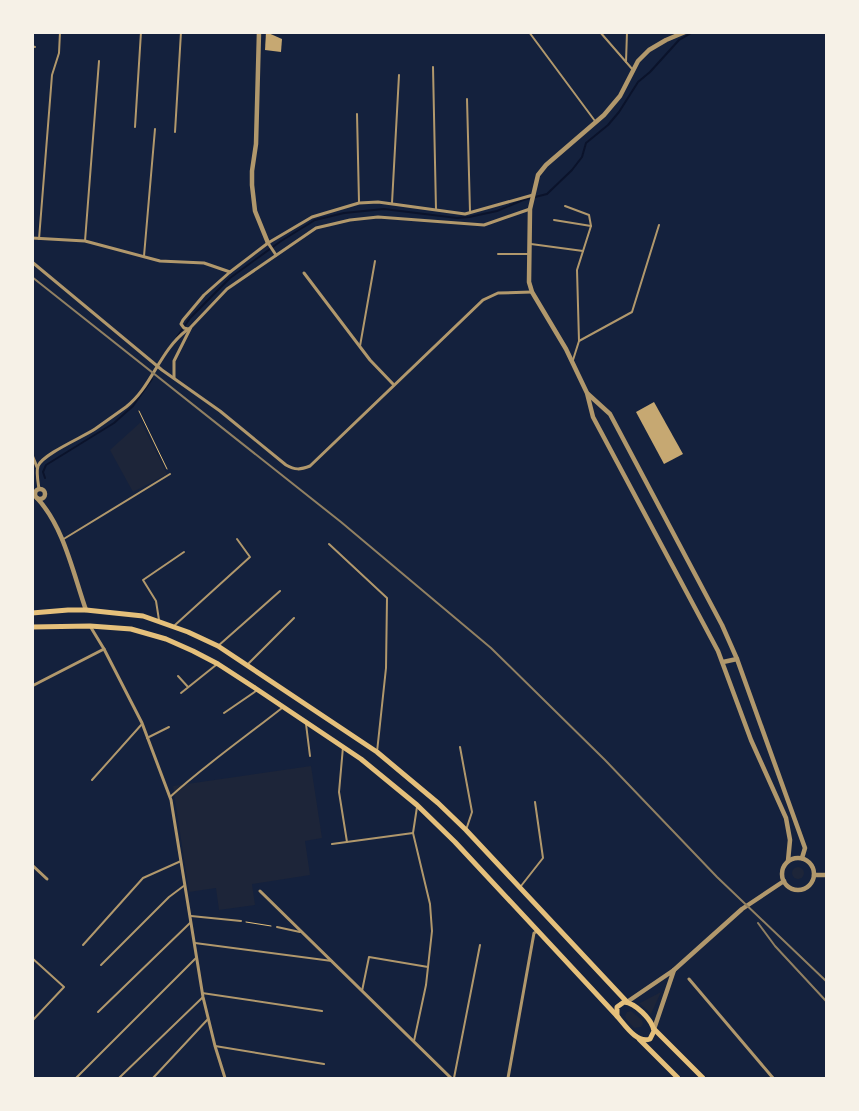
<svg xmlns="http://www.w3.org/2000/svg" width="859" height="1111" font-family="Lato,sans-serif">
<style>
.green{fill:#1d2539}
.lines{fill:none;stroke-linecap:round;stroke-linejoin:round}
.stream{stroke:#0b132b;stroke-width:2}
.building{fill:#c6a872}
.path{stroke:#e5c07b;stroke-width:1}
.service{stroke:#b1986c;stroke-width:2}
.minor{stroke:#b1986c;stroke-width:3}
.tertiary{stroke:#b1986c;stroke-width:4.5}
.primary{stroke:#e5c07b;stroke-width:5}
.rail{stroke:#918062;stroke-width:2}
</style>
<rect width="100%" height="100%" fill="#14213d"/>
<g class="green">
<polygon points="141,422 167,474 133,492 110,450"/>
<polygon points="311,766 322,838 305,841 310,875 252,884 255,905 219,910 216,888 189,892 173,786"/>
<circle cx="798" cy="873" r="6"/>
<polygon points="661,992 651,1014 639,1003 640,1003"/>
<polygon points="631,1011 642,1020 643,1024 641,1027 634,1028 626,1019 625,1016 627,1012"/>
</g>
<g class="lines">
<g class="stream">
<polyline points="177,337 190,318 230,278 281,241 315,220 344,213 384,209 457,218 469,217 497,211 523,200 547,194 572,170 582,157 586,143 608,125 619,112 638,82 650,72 679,40 693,32"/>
<polyline points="45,478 43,472 46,465 114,423 133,406 152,379"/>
</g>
</g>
<g class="building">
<polygon points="266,32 282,39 281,52 265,50"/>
<polygon points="654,402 683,454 664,464 636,412"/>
</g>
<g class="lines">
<g class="path">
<polyline points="139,411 167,469"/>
<polyline points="246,922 271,926"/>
</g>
<g class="service">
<polyline points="529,32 595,121"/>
<polyline points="600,32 633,70"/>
<polyline points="32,46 35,47"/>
<polyline points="626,62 627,32"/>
<polyline points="433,67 436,210"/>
<polyline points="467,99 470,212"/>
<polyline points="357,114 359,202"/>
<polyline points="135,127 141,32"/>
<polyline points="175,132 181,32"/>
<polyline points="392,203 399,75"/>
<polyline points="565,206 589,215 591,226 577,270 579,341"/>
<polyline points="554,220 591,226"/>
<polyline points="39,239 52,75 59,53 60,32"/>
<polyline points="85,241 99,61"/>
<polyline points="531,244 583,251"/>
<polyline points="498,254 528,254"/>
<polyline points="144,256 155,129"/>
<polyline points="360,346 375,261"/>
<polyline points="573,360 579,341 632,312 659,225"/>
<polyline points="62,540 170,474"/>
<polyline points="329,544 387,598 386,668 377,752"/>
<polyline points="159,620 156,601 143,580 184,552"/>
<polyline points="175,625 250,557 237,539"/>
<polyline points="218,646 280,591"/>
<polyline points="248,664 294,618"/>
<polyline points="178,676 188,687"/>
<polyline points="181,693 216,665"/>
<polyline points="224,713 256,691"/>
<polyline points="306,724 310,756"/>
<polyline points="147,738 169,727"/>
<polyline points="343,747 339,792 347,842"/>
<polyline points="460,747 472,812 466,830"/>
<polyline points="92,780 142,724"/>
<path d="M 170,797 C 205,765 244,738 282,708"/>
<polyline points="332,844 413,833"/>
<polyline points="521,886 543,858 535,802"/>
<polyline points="191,916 241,921"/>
<polyline points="277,927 300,932"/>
<polyline points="195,943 332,961"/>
<polyline points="83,945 143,878 181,861"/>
<polyline points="32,958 64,987 32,1021"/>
<polyline points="101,965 169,897 185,885"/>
<polyline points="362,991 369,957 428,967"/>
<polyline points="202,993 322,1011"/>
<polyline points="98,1012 191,922"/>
<polyline points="414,1041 426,985 432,931 430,904 413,833 417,807"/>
<polyline points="215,1046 324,1064"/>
<polyline points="76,1078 196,958"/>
<polyline points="119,1078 203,997"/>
<polyline points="153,1078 208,1019"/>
<polyline points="454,1078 480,945"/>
</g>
<g class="minor">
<polyline points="32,238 85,241 160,261 204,263 230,272"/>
<polyline points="268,243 276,255"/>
<path d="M 32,262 L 162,370 L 220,411 L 286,465 C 295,470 300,470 310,466 L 483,300 L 498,293 L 532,292"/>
<polyline points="304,273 370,360 393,384"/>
<polyline points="190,328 188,329 184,328 181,324 183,320 204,295 230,272 268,243 312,217 359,203 378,202 465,214 533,195"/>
<polyline points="174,378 174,361 191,327 227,289 316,228 350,220 378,217 484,225 530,209"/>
<polyline points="32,455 37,467"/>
<path d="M 39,489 C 38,482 36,472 38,466 C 43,454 83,437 95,429 C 105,422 116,414 126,407 C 152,387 159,351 187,330"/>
<polyline points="90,626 104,649 142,723 171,800 203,997 215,1046 225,1078"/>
<polyline points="32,686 104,649"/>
<polyline points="32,865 47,879"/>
<polyline points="260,891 451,1078"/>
<polyline points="689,979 773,1078"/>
<polyline points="508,1078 534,933 538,931"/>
</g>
<g class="tertiary">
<polyline points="259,32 256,144 252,171 252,185 255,211 268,243"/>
<polyline points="685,32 666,40 649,50 638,61 620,96 604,115 546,165 538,175 530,209 529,282 532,292 566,349 587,393 593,417 718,651 751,740 786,818 790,840 788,861"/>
<polyline points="588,394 610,414 722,625 737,659 805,848 802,858"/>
<circle cx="40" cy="494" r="5"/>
<path d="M 37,498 C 64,527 73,573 86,610"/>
<polyline points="723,662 737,659"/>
<circle cx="798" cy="874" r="16"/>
<polyline points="814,875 826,875"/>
<polyline points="674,970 742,909 784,881"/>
<polyline points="627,1002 674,970 654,1029"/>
</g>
<g class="primary">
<polyline points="32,613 68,610 86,610 143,616 188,632 218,646 377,752 438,803 466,830 627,1002"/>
<polyline points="32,627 90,626 131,629 166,639 193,651 218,664 255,688 361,759 417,805 455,842 617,1016"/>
<path d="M 624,1002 C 635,1003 652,1019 654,1031 L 650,1039 C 637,1044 625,1025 617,1016 L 617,1007 Z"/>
<polyline points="654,1029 703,1078"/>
<polyline points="639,1039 678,1078"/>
</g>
<g class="rail">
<polyline points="32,277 341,522 491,648 605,760 717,877 826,981"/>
<polyline points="758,923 775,946 826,1001"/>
</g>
</g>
<rect width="859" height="1111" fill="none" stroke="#f6f1e7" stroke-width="68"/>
</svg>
